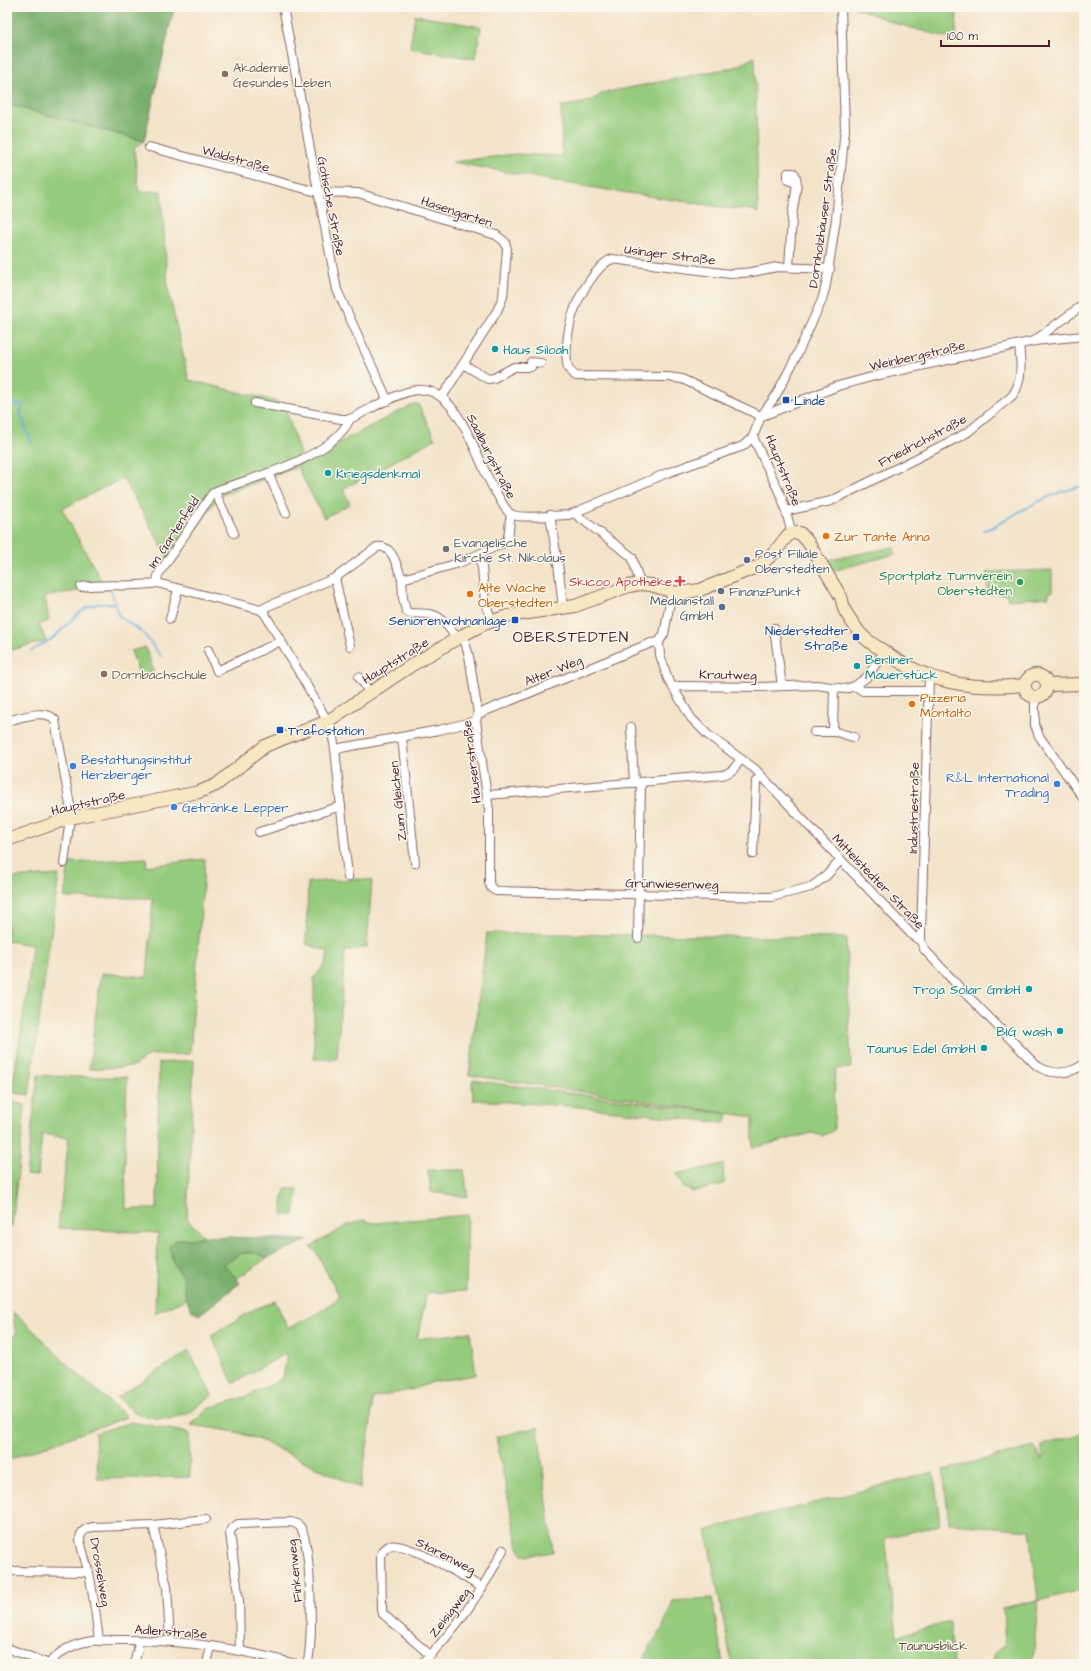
<svg xmlns="http://www.w3.org/2000/svg" width="1091" height="1671" font-family="'Architects Daughter',sans-serif">
<style>
.green{fill:#95cb7d;stroke:#707554}
.forest{fill:#78af6c;stroke:#61674c}
.lines{fill:none;stroke-linecap:round;stroke-linejoin:round}
.stream{stroke:#63addb;stroke-width:2}
.street-casing{stroke:#856462;stroke-width:10}
.secondary-casing{stroke:#856462;stroke-width:14}
.street{stroke:#fff;stroke-width:8}
.secondary{stroke:#f8e7c3;stroke-width:12}
.education-dot{fill:#8d6e63;stroke:#fbf7ec;stroke-width:1.5}
.culture-dot{fill:#0f9aa8;stroke:#fbf7ec;stroke-width:1.5}
.transit-dot{fill:#1a4fb4;stroke:#fbf7ec;stroke-width:1.5}
.food-dot{fill:#e8710a;stroke:#fbf7ec;stroke-width:1.5}
.worship-dot{fill:#6b7280;stroke:#fbf7ec;stroke-width:1.5}
.service-dot{fill:#5c6f8a;stroke:#fbf7ec;stroke-width:1.5}
.health-dot{fill:#e0444e;stroke:#fbf7ec;stroke-width:1.5}
.leisure-dot{fill:#2e9e5b;stroke:#fbf7ec;stroke-width:1.5}
.shop-dot{fill:#3f7fe0;stroke:#fbf7ec;stroke-width:1.5}
.labels{text-anchor:middle;stroke-width:3;stroke-linejoin:round;paint-order:stroke}
.education-label{font-size:13px;fill:#785e54;stroke:#fbf7ec;text-anchor:start}
.street-label{font-size:13px;fill:#4a1f2b;stroke:#fbf7ec}
.culture-label{font-size:13px;fill:#0d838f;stroke:#fbf7ec;text-anchor:start}
.transit-label{font-size:13px;fill:#164399;stroke:#fbf7ec;text-anchor:start}
.food-label{font-size:13px;fill:#c56008;stroke:#fbf7ec;text-anchor:start}
.worship-label{font-size:13px;fill:#5b616d;stroke:#fbf7ec;text-anchor:start}
.service-label{font-size:13px;fill:#4e5e75;stroke:#fbf7ec;text-anchor:start}
.leisure-label{font-size:13px;fill:#27864d;stroke:#fbf7ec;text-anchor:end}
.health-label{font-size:13px;fill:#be3a42;stroke:#fbf7ec;text-anchor:end}
.shop-label{font-size:13px;fill:#366cbe;stroke:#fbf7ec;text-anchor:start}
.park-label{font-size:13px;fill:#605344;stroke:#fbf7ec}
.quarter-label{font-size:15px;letter-spacing:1px;fill:#4a1f2b;stroke:#fbf7ec}
</style>
<rect width="100%" height="100%" fill="#fbf7ec"/>
<filter id="ink" filterUnits="userSpaceOnUse"><feTurbulence type="fractalNoise" baseFrequency=".025" numOctaves="2"/><feDisplacementMap in="SourceGraphic" scale="8" xChannelSelector="R" yChannelSelector="G"/><feConvolveMatrix kernelMatrix="1 2 1 2 8 2 1 2 1" color-interpolation-filters="sRGB"/></filter>
<filter id="wash" filterUnits="userSpaceOnUse"><feTurbulence type="fractalNoise" baseFrequency=".012" numOctaves="4" result="noise"/><feDisplacementMap in="SourceGraphic" scale="16" xChannelSelector="R" yChannelSelector="G"/><feGaussianBlur stdDeviation="0.9" result="paint"/><feColorMatrix in="noise" values="0 0 0 0 0 0 0 0 0 0 0 0 0 0 0 0 0 1.4 0 .05"/><feComposite in="paint" operator="in"/></filter>
<g filter="url(#wash)">
<rect width="100%" height="100%" fill="#f3e3c9"/>
<g class="green">
<polygon points="854,7 957,7 956,40 897,24"/>
<polygon points="415,15 481,27 475,59 410,48"/>
<path d="M 755,57 L 758,214 L 753,210 L 727,208 L 582,186 L 452,162 L 515,154 L 562,156 L 561,106 C 579,104 588,104 603,93 L 735,67 Z"/>
<polygon points="7,104 144,141 134,148 139,192 161,191 168,289 189,380 284,403 300,455 292,460 295,468 222,495 215,501 172,565 123,478 62,509 106,589 92,588 45,597 49,621 39,624 46,641 7,651"/>
<path d="M 414,404 L 418,404 L 435,439 L 343,489 L 350,504 L 324,518 L 296,465 C 336,446 374,423 414,404 Z"/>
<polygon points="894,547 895,554 833,571 828,560"/>
<polygon points="1052,570 1052,592 1049,592 1049,597 1008,600 1007,594 988,594 987,572"/>
<polygon points="145,647 154,671 140,676 131,651"/>
<polygon points="147,858 146,866 205,859 190,1054 149,1055 134,1066 89,1069 101,973 147,977 153,898 64,898 69,863"/>
<polygon points="59,875 29,1095 15,1093 13,1084 27,992 32,945 7,941 7,878"/>
<polygon points="356,879 372,880 367,947 345,951 337,1059 314,1059 314,978 326,963 328,951 306,944 308,882"/>
<polygon points="487,933 846,938 851,1068 835,1069 834,1130 822,1136 812,1133 757,1147 753,1147 753,1117 469,1075"/>
<polygon points="194,1060 187,1219 204,1236 190,1239 178,1239 173,1262 183,1278 186,1299 155,1313 158,1233 58,1228 69,1138 42,1134 38,1176 26,1175 38,1075 76,1077 127,1077 125,1151 126,1209 157,1209 159,1063"/>
<polygon points="472,1080 728,1114 726,1122 724,1123 570,1106 473,1100"/>
<polygon points="7,1101 25,1105 12,1227 7,1226"/>
<polygon points="723,1164 724,1184 693,1192 684,1188 676,1174"/>
<polygon points="428,1170 464,1170 468,1197 431,1192"/>
<polygon points="285,1189 298,1189 294,1215 283,1215 282,1203"/>
<path d="M 468,1215 L 466,1291 L 427,1293 L 417,1339 L 470,1332 L 476,1375 L 433,1382 L 414,1389 L 373,1398 L 370,1429 L 360,1488 L 260,1440 L 236,1432 L 191,1425 L 209,1408 L 248,1396 L 283,1378 L 287,1353 L 233,1383 L 211,1335 L 255,1309 L 275,1301 L 288,1328 C 307,1320 324,1311 339,1296 L 316,1252 L 310,1247 L 346,1226 L 363,1220 L 374,1223 Z"/>
<polygon points="241,1253 257,1253 267,1258 237,1279 223,1264"/>
<polygon points="13,1313 20,1317 71,1368 127,1417 7,1460 7,1336 16,1336"/>
<polygon points="189,1351 212,1395 190,1412 168,1419 146,1417 133,1411 117,1397"/>
<polygon points="132,1422 189,1433 190,1477 98,1479 95,1433"/>
<polygon points="538,1427 553,1552 526,1556 521,1553 518,1547 496,1437"/>
<polygon points="1084,1433 1084,1589 1038,1601 1033,1664 994,1664 994,1652 1005,1644 1003,1608 1038,1600 1030,1530 949,1523 943,1470 1034,1447 1042,1461 1042,1445"/>
<polygon points="934,1472 940,1525 885,1538 897,1636 950,1622 953,1664 732,1664 706,1531 759,1515 771,1514"/>
<polygon points="712,1598 723,1664 641,1664 653,1641 662,1630 673,1601"/>
</g>
<g class="forest">
<polygon points="7,7 174,7 144,141 7,104"/>
<path d="M 204,1236 L 308,1240 L 267,1258 C 247,1248 241,1252 224,1264 L 240,1283 L 199,1315 L 192,1311 L 186,1299 L 183,1278 L 173,1262 L 169,1246 L 178,1239 L 190,1239 Z"/>
</g>
<g class="lines">
<g class="stream">
<polyline points="7,404 23,404 20,413 32,444"/>
<path d="M 984,530 C 995,528 1002,521 1012,516 C 1034,503 1059,490 1084,486"/>
<polyline points="111,590 119,616 143,633 161,656"/>
<polyline points="31,651 52,639 79,613 88,607 97,604 115,604"/>
</g>
</g>
</g>
<g filter="url(#ink)">
<g class="lines">
<g class="street-casing">
<g id="street">
<polyline points="283,7 337,290 388,401"/>
<polyline points="149,147 317,192 358,193 496,235 505,242 507,249 503,297 497,311 442,397"/>
<path d="M 789,267 C 790,251 791,235 792,218 C 792,206 801,182 794,173 L 788,173 L 788,180 L 796,183"/>
<polyline points="1034,341 1084,304"/>
<polyline points="463,364 488,379 494,378 514,367 531,367 531,362 541,363"/>
<path d="M 255,403 L 341,419 L 350,419 C 367,411 400,391 417,390 C 460,386 477,463 495,491 C 500,498 505,512 513,515 C 522,519 556,515 568,515 L 574,513 L 667,473 L 743,446 L 753,437"/>
<path d="M 761,416 L 682,379 L 668,377 L 576,376 C 571,373 568,369 567,363 C 565,349 569,322 575,308 C 580,294 598,264 612,259 L 730,274 L 752,272 L 777,267 L 830,269"/>
<polyline points="762,416 838,386 875,376 1034,341 1084,336"/>
<polyline points="268,473 286,513"/>
<polyline points="215,492 234,533"/>
<path d="M 786,511 L 831,501 L 957,438 L 968,432 L 1012,396 C 1023,382 1021,362 1019,345"/>
<polyline points="574,513 632,557 640,584"/>
<polyline points="550,515 559,571 563,608"/>
<polyline points="792,533 782,498 753,437 761,416 775,397 796,357 822,300 826,285 836,219 845,129 841,7"/>
<polyline points="478,555 482,567 485,603 492,621"/>
<polyline points="335,578 350,646"/>
<path d="M 402,579 L 403,598 L 406,611 L 410,613 C 441,614 438,614 457,638"/>
<polyline points="157,583 261,610"/>
<path d="M 81,587 C 106,583 132,588 157,583 L 158,575 L 212,494 L 218,490 C 256,477 332,458 350,419"/>
<polyline points="672,592 664,634 659,642 660,655 668,679 691,718 708,735 755,769 913,936 921,941"/>
<polyline points="170,619 178,590"/>
<polyline points="774,628 782,686"/>
<polyline points="463,635 469,656 478,714 476,721 489,810 489,883 491,888 496,891 771,897 811,887 826,876 841,860"/>
<polyline points="208,650 217,671 281,641"/>
<polyline points="359,677 370,693"/>
<path d="M 929,677 L 921,934 L 921,941 L 924,949 L 961,989 L 1037,1066 C 1052,1075 1069,1075 1084,1064"/>
<polyline points="855,686 867,677 884,652"/>
<polyline points="673,688 678,686 758,687 817,685 845,689 855,686 863,691 928,691"/>
<polyline points="1035,697 1035,725 1039,736 1084,799"/>
<polyline points="478,714 651,643 659,642"/>
<path d="M 7,721 C 20,718 46,708 55,720 L 71,811 L 64,863"/>
<polyline points="631,727 634,783"/>
<polyline points="814,732 833,732 834,688"/>
<path d="M 833,732 C 841,732 846,736 854,737"/>
<polyline points="402,737 415,863"/>
<polyline points="335,749 439,730 476,721"/>
<path d="M 488,795 L 722,775 C 732,773 736,766 741,759"/>
<polyline points="259,832 341,806"/>
<polyline points="753,854 756,781 761,776"/>
<path d="M 348,877 L 335,749 L 331,727 L 265,614 L 261,610 L 268,606 L 335,578 L 377,547 C 393,544 397,567 402,579 L 459,563 L 506,542 C 511,533 508,524 511,515"/>
<polyline points="638,938 641,782"/>
<polyline points="153,1525 206,1519"/>
<polyline points="7,1571 89,1572"/>
<path d="M 99,1641 C 96,1618 94,1596 89,1574 C 87,1565 80,1545 80,1538 C 81,1531 87,1528 93,1527 L 153,1525 L 167,1587 L 170,1641"/>
<polyline points="7,1648 49,1664"/>
<path d="M 240,1651 L 239,1601 L 230,1533 L 231,1529 L 238,1524 L 291,1522 C 295,1523 299,1525 301,1528 C 311,1545 314,1646 307,1664"/>
<path d="M 430,1655 L 383,1614 L 382,1610 L 381,1555 C 383,1551 385,1548 389,1546 C 406,1540 466,1578 482,1588"/>
<path d="M 49,1664 C 55,1656 63,1650 73,1646 C 89,1639 110,1640 127,1640 C 184,1640 241,1649 296,1664"/>
<polyline points="134,1664 138,1649 139,1640"/>
<polyline points="207,1664 211,1646"/>
<path d="M 422,1664 C 455,1630 482,1592 503,1550"/>
</g>
</g>
<g class="secondary-casing">
<g id="secondary">
<circle cx="1036" cy="686" r="11"/>
<polyline points="1047,685 1084,684"/>
<path d="M 7,840 L 70,818 L 199,792 L 216,785 L 265,746 L 328,721 L 412,665 L 463,635 L 484,624 L 508,616 L 575,606 L 629,586 L 640,584 L 651,585 L 677,593 L 700,590 L 759,566 L 774,553 L 788,535 L 792,533 L 800,533 L 808,542 L 841,597 C 843,602 843,607 845,611 C 849,618 854,625 859,632 C 866,641 876,646 885,652 C 930,684 971,690 1025,685"/>
</g>
</g>
<use href="#street" class="street"/>
<use href="#secondary" class="secondary"/>
</g>
</g>
<g class="education-dot">
<circle cx="225" cy="74" r="4"/>
<circle cx="104" cy="674" r="4"/>
</g>
<g class="culture-dot">
<circle cx="495" cy="349" r="4"/>
<circle cx="328" cy="473" r="4"/>
<circle cx="857" cy="666" r="4"/>
<circle cx="1029" cy="989" r="4"/>
<circle cx="1060" cy="1031" r="4"/>
<circle cx="984" cy="1048" r="4"/>
</g>
<g class="transit-dot">
<rect x="782" y="396" width="8" height="8" rx="2"/>
<rect x="511" y="616" width="8" height="8" rx="2"/>
<rect x="852" y="633" width="8" height="8" rx="2"/>
<rect x="276" y="726" width="8" height="8" rx="2"/>
</g>
<g class="food-dot">
<circle cx="826" cy="536" r="4"/>
<circle cx="470" cy="594" r="4"/>
<circle cx="912" cy="704" r="4"/>
</g>
<circle class="worship-dot" cx="446" cy="549" r="4"/>
<g class="service-dot">
<circle cx="747" cy="560" r="4"/>
<circle cx="721" cy="591" r="4"/>
<circle cx="722" cy="607" r="4"/>
</g>
<path class="health-dot" d="M678 575h4v4h4v4h-4v4h-4v-4h-4v-4h4z"/>
<circle class="leisure-dot" cx="1020" cy="582" r="4"/>
<g class="shop-dot">
<circle cx="73" cy="766" r="4"/>
<circle cx="1057" cy="784" r="4"/>
<circle cx="174" cy="807" r="4"/>
</g>
<g class="labels">
<g class="education-label">
<text x="233" y="72">Akademie<tspan x="233" dy="15">Gesundes Leben</tspan></text>
<text x="112" y="679">Dornbachschule</text>
</g>
<g class="street-label">
<text transform="translate(236 158) rotate(15)" y="5">Waldstraße</text>
<text transform="translate(332 206) rotate(79)" y="5">Gotische Straße</text>
<text transform="translate(457 211) rotate(18)" y="5">Hasengarten</text>
<text transform="translate(822 218) rotate(-82)" y="5">Dornholzhäuser Straße</text>
<text transform="translate(670 254) rotate(7)" y="5">Usinger Straße</text>
<text transform="translate(917 355) rotate(-13)" y="5">Weinbergstraße</text>
<text transform="translate(922 440) rotate(-28)" y="5">Friedrichstraße</text>
<text transform="translate(492 456) rotate(63)" y="5">Saalburgstraße</text>
<text transform="translate(784 470) rotate(68)" y="5">Hauptstraße</text>
<text transform="translate(173 532) rotate(-57)" y="5">Im Gartenfeld</text>
<text transform="translate(395 660) rotate(-32)" y="5">Hauptstraße</text>
<text transform="translate(553 670) rotate(-22)" y="5">Alter Weg</text>
<text transform="translate(728 674) rotate(1)" y="5">Krautweg</text>
<text transform="translate(471 762) rotate(-97)" y="5">Häuserstraße</text>
<text transform="translate(397 801) rotate(-96)" y="5">Zum Gleichen</text>
<text transform="translate(88 802) rotate(-13)" y="5">Hauptstraße</text>
<text transform="translate(913 808) rotate(-89)" y="5">Industriestraße</text>
<text transform="translate(879 881) rotate(46)" y="5">Mittelstedter Straße</text>
<text transform="translate(672 883) rotate(1)" y="5">Grünwiesenweg</text>
<text transform="translate(446 1555) rotate(27)" y="5">Starenweg</text>
<text transform="translate(294 1571) rotate(-96)" y="5">Finkenweg</text>
<text transform="translate(101 1572) rotate(80)" y="5">Drosselweg</text>
<text transform="translate(449 1612) rotate(-52)" y="5">Zeisigweg</text>
<text transform="translate(171 1631) rotate(4)" y="5">Adlerstraße</text>
</g>
<g class="culture-label">
<text x="503" y="354">Haus Siloah</text>
<text x="336" y="478">Kriegsdenkmal</text>
<text x="865" y="664">Berliner<tspan x="865" dy="15">Mauerstück</tspan></text>
<text x="1021" y="994" text-anchor="end">Troja Solar GmbH</text>
<text x="1052" y="1036" text-anchor="end">BIG wash</text>
<text x="976" y="1053" text-anchor="end">Taunus Edel GmbH</text>
</g>
<g class="transit-label">
<text x="794" y="405">Linde</text>
<text x="507" y="625" text-anchor="end">Seniorenwohnanlage</text>
<text x="848" y="635" text-anchor="end">Niederstedter<tspan x="848" dy="15">Straße</tspan></text>
<text x="288" y="735">Trafostation</text>
</g>
<g class="food-label">
<text x="834" y="541">Zur Tante Anna</text>
<text x="478" y="592">Alte Wache<tspan x="478" dy="15">Oberstedten</tspan></text>
<text x="920" y="702">Pizzeria<tspan x="920" dy="15">Montalto</tspan></text>
</g>
<g class="worship-label">
<text x="454" y="547">Evangelische<tspan x="454" dy="15">Kirche St. Nikolaus</tspan></text>
</g>
<g class="service-label">
<text x="755" y="558">Post Filiale<tspan x="755" dy="15">Oberstedten</tspan></text>
<text x="729" y="596">FinanzPunkt</text>
<text x="714" y="605" text-anchor="end">Mediainstall<tspan x="714" dy="15">GmbH</tspan></text>
</g>
<g class="leisure-label">
<text x="1012" y="580">Sportplatz Turnverein<tspan x="1012" dy="15">Oberstedten</tspan></text>
</g>
<g class="health-label">
<text x="672" y="586">Skicoo Apotheke</text>
</g>
<g class="shop-label">
<text x="81" y="764">Bestattungsinstitut<tspan x="81" dy="15">Herzberger</tspan></text>
<text x="1049" y="782" text-anchor="end">R&amp;L International<tspan x="1049" dy="15">Trading</tspan></text>
<text x="182" y="812">Getränke Lepper</text>
</g>
<g class="park-label">
<text x="933" y="1650">Taunusblick</text>
</g>
<g class="quarter-label">
<text x="571" y="642">OBERSTEDTEN</text>
</g>
</g>
<rect width="1091" height="1671" fill="none" stroke="#fbf7ec" stroke-width="24"/>
<path d="M941 40v6h108v-6" fill="none" stroke="#4a1f2b" stroke-width="2"/>
<text x="947" y="40" font-size="12" fill="#4a1f2b" stroke="#fbf7ec" stroke-width="3" paint-order="stroke">100 m</text>
</svg>
